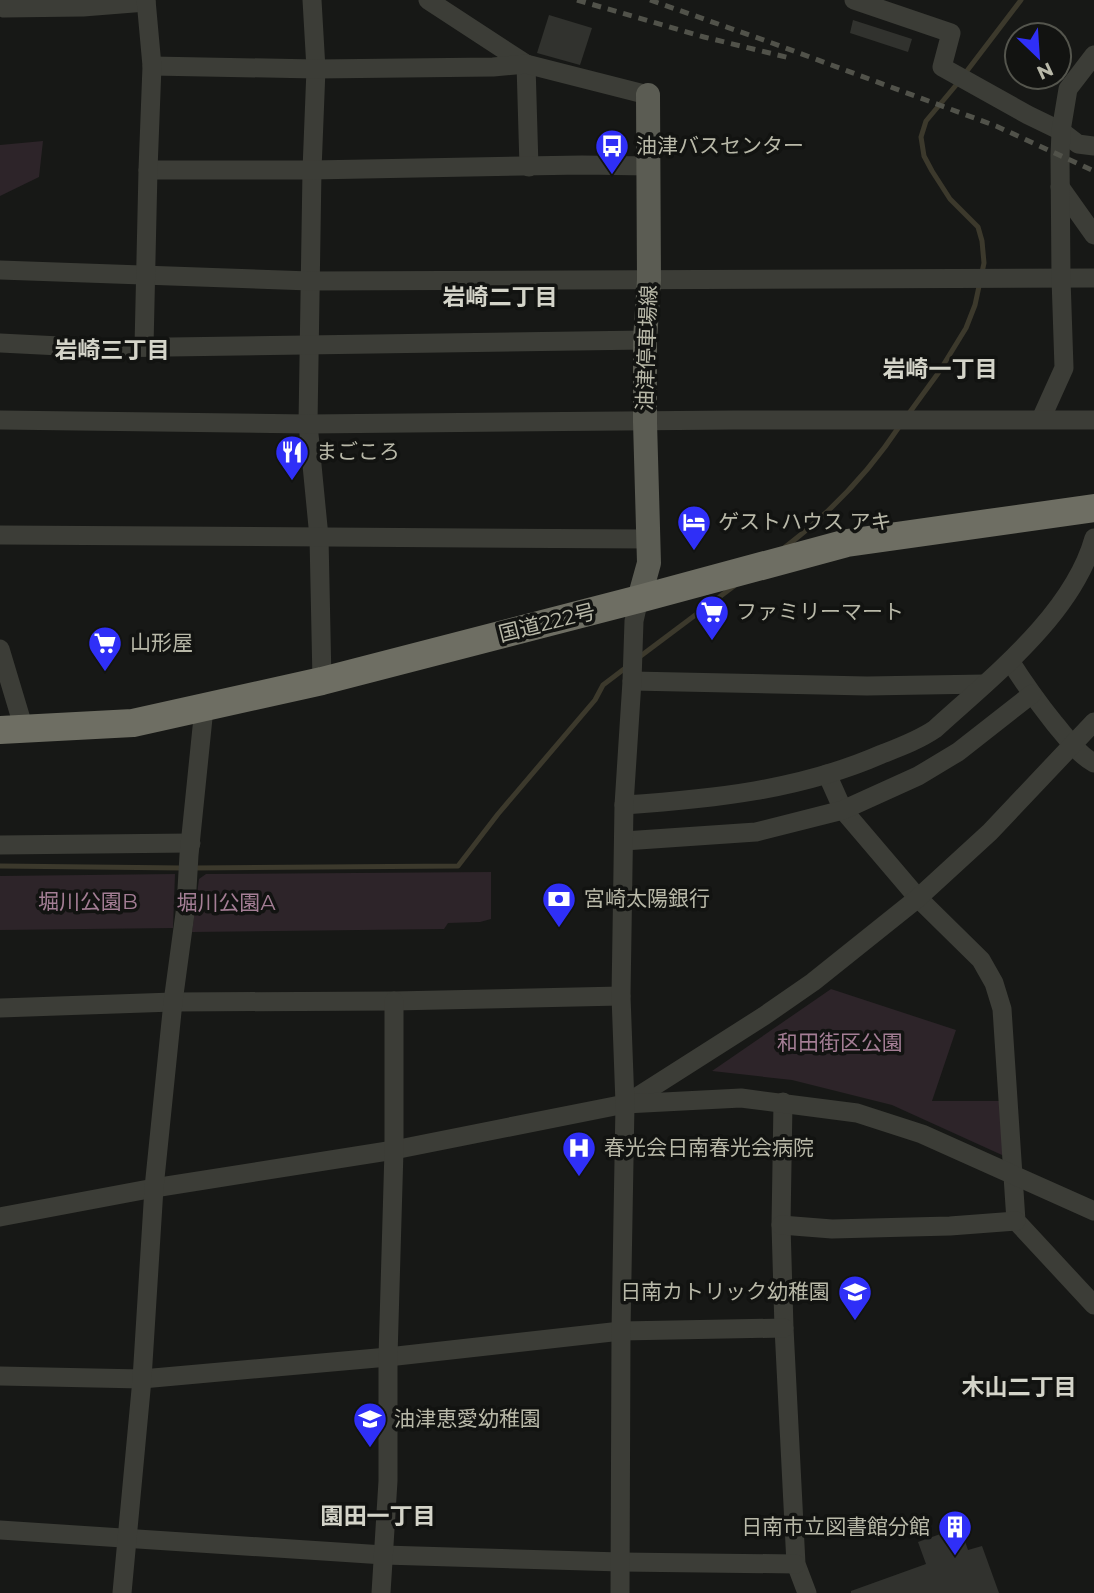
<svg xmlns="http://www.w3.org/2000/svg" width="1094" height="1593" font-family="Montserrat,'Noto Sans JP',sans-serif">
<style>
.green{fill:#2d2429}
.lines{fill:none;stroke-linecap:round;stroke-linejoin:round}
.stream{stroke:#3c392c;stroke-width:5}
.building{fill:#31322e}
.minor{stroke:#3c3d37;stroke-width:19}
.major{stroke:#5b5c53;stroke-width:24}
.highway{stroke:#6e6e63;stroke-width:28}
.rail{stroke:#51524a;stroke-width:5;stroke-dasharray:9 7;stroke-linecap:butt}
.labels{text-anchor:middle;stroke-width:7;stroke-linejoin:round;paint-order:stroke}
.poi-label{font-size:21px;fill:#b8b8a8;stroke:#121311;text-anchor:start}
.street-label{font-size:21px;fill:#b8b8a8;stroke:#121311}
.park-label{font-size:21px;fill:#a47e95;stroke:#121311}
.neighbourhood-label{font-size:23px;font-weight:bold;fill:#d4d4c9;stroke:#121311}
</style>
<rect width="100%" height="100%" fill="#171816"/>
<g class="green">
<polygon points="43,141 39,177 0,196 0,145"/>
<polygon points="491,872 491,919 480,922 448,923 444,929 192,932 199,879 206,874"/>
<polygon points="175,874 173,928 0,930 0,876"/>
<polygon points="831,989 956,1030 932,1101 1009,1101 1013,1160 892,1105 792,1080 712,1071"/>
</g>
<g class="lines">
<g class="stream">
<polyline points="907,416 939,372 966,328 975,305 984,263 982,241 978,227 950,199 932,171 924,156 921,137 926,121 957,84 1021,0"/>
<path d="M 784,548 C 829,514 870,471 901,424"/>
<polyline points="638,658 734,586"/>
<polyline points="0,866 183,868"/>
<polyline points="193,868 458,866 498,814 595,700 603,685 628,666"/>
</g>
</g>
<g class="building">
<polygon points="549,15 592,28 580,65 537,53"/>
<polygon points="853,20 912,39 908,52 850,33"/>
<polygon points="960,1527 968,1550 982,1546 999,1593 851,1593 851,1591 926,1564 918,1542"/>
</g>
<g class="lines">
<g class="minor">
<polyline points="4,0 4,8 83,7 146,2"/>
<polyline points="312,0 316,69 312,170 308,424 319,537 322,681"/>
<polyline points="428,0 526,64"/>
<polyline points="854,0 951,33 942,67 1028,115 1061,131 1078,144 1094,146"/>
<polyline points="526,64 529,167"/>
<polyline points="152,66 316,69 493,67 526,64 648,95"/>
<polyline points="148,170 312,170 582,165 649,166"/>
<polyline points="1060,187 1094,235"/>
<polyline points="0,270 310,281 1094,278"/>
<polyline points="0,343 100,348 645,340"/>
<polyline points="144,347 148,170 152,66 146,0"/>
<polyline points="1041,419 1064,368 1061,278 1060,156 1061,131 1068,89 1094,55"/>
<polyline points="0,420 308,424 734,420 1094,420"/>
<polyline points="0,535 648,539"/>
<polyline points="0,649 24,729"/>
<path d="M 1010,661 C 1024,683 1039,704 1055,724 C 1067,738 1078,754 1094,763"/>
<polyline points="632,681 867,686 985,684"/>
<polyline points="827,774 843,810 918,898 981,960 994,983 1002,1009 1016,1221 1094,1305"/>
<path d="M 624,805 C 712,799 800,790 882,754 C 900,747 919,740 935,729 C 992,677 1073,614 1094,538"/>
<polyline points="624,841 756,832 843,810 918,776 958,752 1032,694"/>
<polyline points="0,845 191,843"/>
<polyline points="0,1008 173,1002 394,1001 621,996"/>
<polyline points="629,1102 764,1016 813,982 918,898 990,832 1094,722"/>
<polyline points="783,1102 781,1225 784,1328 796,1564 807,1593"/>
<polyline points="0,1217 154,1188 394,1150 625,1104 741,1098 857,1113 922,1134 1094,1211"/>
<polyline points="781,1225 832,1229 950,1226 1016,1221"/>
<polyline points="0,1376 142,1379 388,1357 621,1331 784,1328"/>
<polyline points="0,1530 384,1555 621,1562 796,1564"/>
<polyline points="122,1593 142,1379 154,1188 173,1002 186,906 189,855 204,708"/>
<polyline points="381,1593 388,1481 388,1357 394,1150 394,1001"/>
<polyline points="620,1593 621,1331 625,1104 621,996 624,805 632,681 634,621 639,599"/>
</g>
<polyline class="major" points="639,599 649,563 645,422 645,340 649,280 648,95"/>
<polyline class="highway" points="0,730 133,723 322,681 639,599 847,543 1094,508"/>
<g class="rail">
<polyline points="577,0 704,37 790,58"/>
<polyline points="650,0 772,43 996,126 1094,171"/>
</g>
</g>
<defs>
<g id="bus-pin" transform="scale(1.75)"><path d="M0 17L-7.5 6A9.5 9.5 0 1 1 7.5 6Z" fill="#2f2ff7" stroke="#121311"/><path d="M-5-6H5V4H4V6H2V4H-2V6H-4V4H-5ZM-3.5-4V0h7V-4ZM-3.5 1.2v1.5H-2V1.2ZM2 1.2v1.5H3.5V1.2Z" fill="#fff"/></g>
<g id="restaurant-pin" transform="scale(1.75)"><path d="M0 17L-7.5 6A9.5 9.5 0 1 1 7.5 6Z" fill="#2f2ff7" stroke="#121311"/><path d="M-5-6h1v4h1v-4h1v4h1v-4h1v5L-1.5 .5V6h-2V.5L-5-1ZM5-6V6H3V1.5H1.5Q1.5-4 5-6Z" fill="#fff"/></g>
<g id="hotel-pin" transform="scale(1.75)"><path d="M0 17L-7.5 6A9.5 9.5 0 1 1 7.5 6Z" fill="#2f2ff7" stroke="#121311"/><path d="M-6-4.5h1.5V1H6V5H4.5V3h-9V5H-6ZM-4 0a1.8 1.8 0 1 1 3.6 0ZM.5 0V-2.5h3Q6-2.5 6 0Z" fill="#fff"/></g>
<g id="supermarket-pin" transform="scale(1.75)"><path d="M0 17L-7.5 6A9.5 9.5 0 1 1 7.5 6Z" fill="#2f2ff7" stroke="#121311"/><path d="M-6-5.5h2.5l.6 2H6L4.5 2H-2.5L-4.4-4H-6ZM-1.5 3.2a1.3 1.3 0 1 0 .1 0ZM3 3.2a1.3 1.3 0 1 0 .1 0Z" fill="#fff"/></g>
<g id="bank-pin" transform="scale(1.75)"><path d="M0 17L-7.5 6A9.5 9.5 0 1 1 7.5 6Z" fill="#2f2ff7" stroke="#121311"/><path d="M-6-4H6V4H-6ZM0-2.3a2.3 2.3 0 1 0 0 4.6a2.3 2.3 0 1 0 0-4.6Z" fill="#fff"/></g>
<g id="hospital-pin" transform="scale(1.75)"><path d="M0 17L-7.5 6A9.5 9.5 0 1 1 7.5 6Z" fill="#2f2ff7" stroke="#121311"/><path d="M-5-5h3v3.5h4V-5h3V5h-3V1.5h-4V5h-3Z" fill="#fff"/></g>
<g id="school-pin" transform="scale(1.75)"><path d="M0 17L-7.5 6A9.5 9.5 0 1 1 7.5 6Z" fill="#2f2ff7" stroke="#121311"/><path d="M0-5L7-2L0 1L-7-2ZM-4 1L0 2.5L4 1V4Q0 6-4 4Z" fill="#fff"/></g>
<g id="building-pin" transform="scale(1.75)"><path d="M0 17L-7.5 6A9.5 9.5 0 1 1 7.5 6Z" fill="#2f2ff7" stroke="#121311"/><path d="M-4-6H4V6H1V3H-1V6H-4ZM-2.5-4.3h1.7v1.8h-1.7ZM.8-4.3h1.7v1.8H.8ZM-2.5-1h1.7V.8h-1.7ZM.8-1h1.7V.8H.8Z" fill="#fff"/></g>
</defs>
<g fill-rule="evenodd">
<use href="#bus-pin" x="612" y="146"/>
<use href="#restaurant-pin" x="292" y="452"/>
<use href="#hotel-pin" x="694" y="522"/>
<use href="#supermarket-pin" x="712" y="612"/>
<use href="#supermarket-pin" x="105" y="643"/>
<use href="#bank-pin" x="559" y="899"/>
<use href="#hospital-pin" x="579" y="1148"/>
<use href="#school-pin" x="855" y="1292"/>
<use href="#school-pin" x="370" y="1419"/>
<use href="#building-pin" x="955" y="1527"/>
</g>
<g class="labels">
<g class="poi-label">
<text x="636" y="153">油津バスセンター</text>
<text x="316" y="459">まごころ</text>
<text x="718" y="529">ゲストハウス アキ</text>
<text x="736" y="619">ファミリーマート</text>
<text x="130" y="650">山形屋</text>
<text x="584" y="906">宮崎太陽銀行</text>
<text x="604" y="1155">春光会日南春光会病院</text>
<text x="830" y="1299" text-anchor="end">日南カトリック幼稚園</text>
<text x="394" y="1426">油津恵愛幼稚園</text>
<text x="930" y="1534" text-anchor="end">日南市立図書館分館</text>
</g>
<g class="street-label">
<text transform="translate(647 348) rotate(-88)" y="7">油津停車場線</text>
<text transform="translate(547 623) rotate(-14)" y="7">国道222号</text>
</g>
<g class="park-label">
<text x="88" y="909">堀川公園B</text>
<text x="226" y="910">堀川公園A</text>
<text x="840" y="1050">和田街区公園</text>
</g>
<g class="neighbourhood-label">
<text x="500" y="305">岩崎二丁目</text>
<text x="112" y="358">岩崎三丁目</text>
<text x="940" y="377">岩崎一丁目</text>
<text x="1019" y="1395">木山二丁目</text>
<text x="378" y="1524">園田一丁目</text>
</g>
</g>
<g transform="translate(1038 56) rotate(155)"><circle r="33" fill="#121311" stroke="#54554d" stroke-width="2"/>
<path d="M0-5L12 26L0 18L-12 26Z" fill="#2f2ff7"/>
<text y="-10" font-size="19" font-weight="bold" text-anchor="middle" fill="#b8b8a8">N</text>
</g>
</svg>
